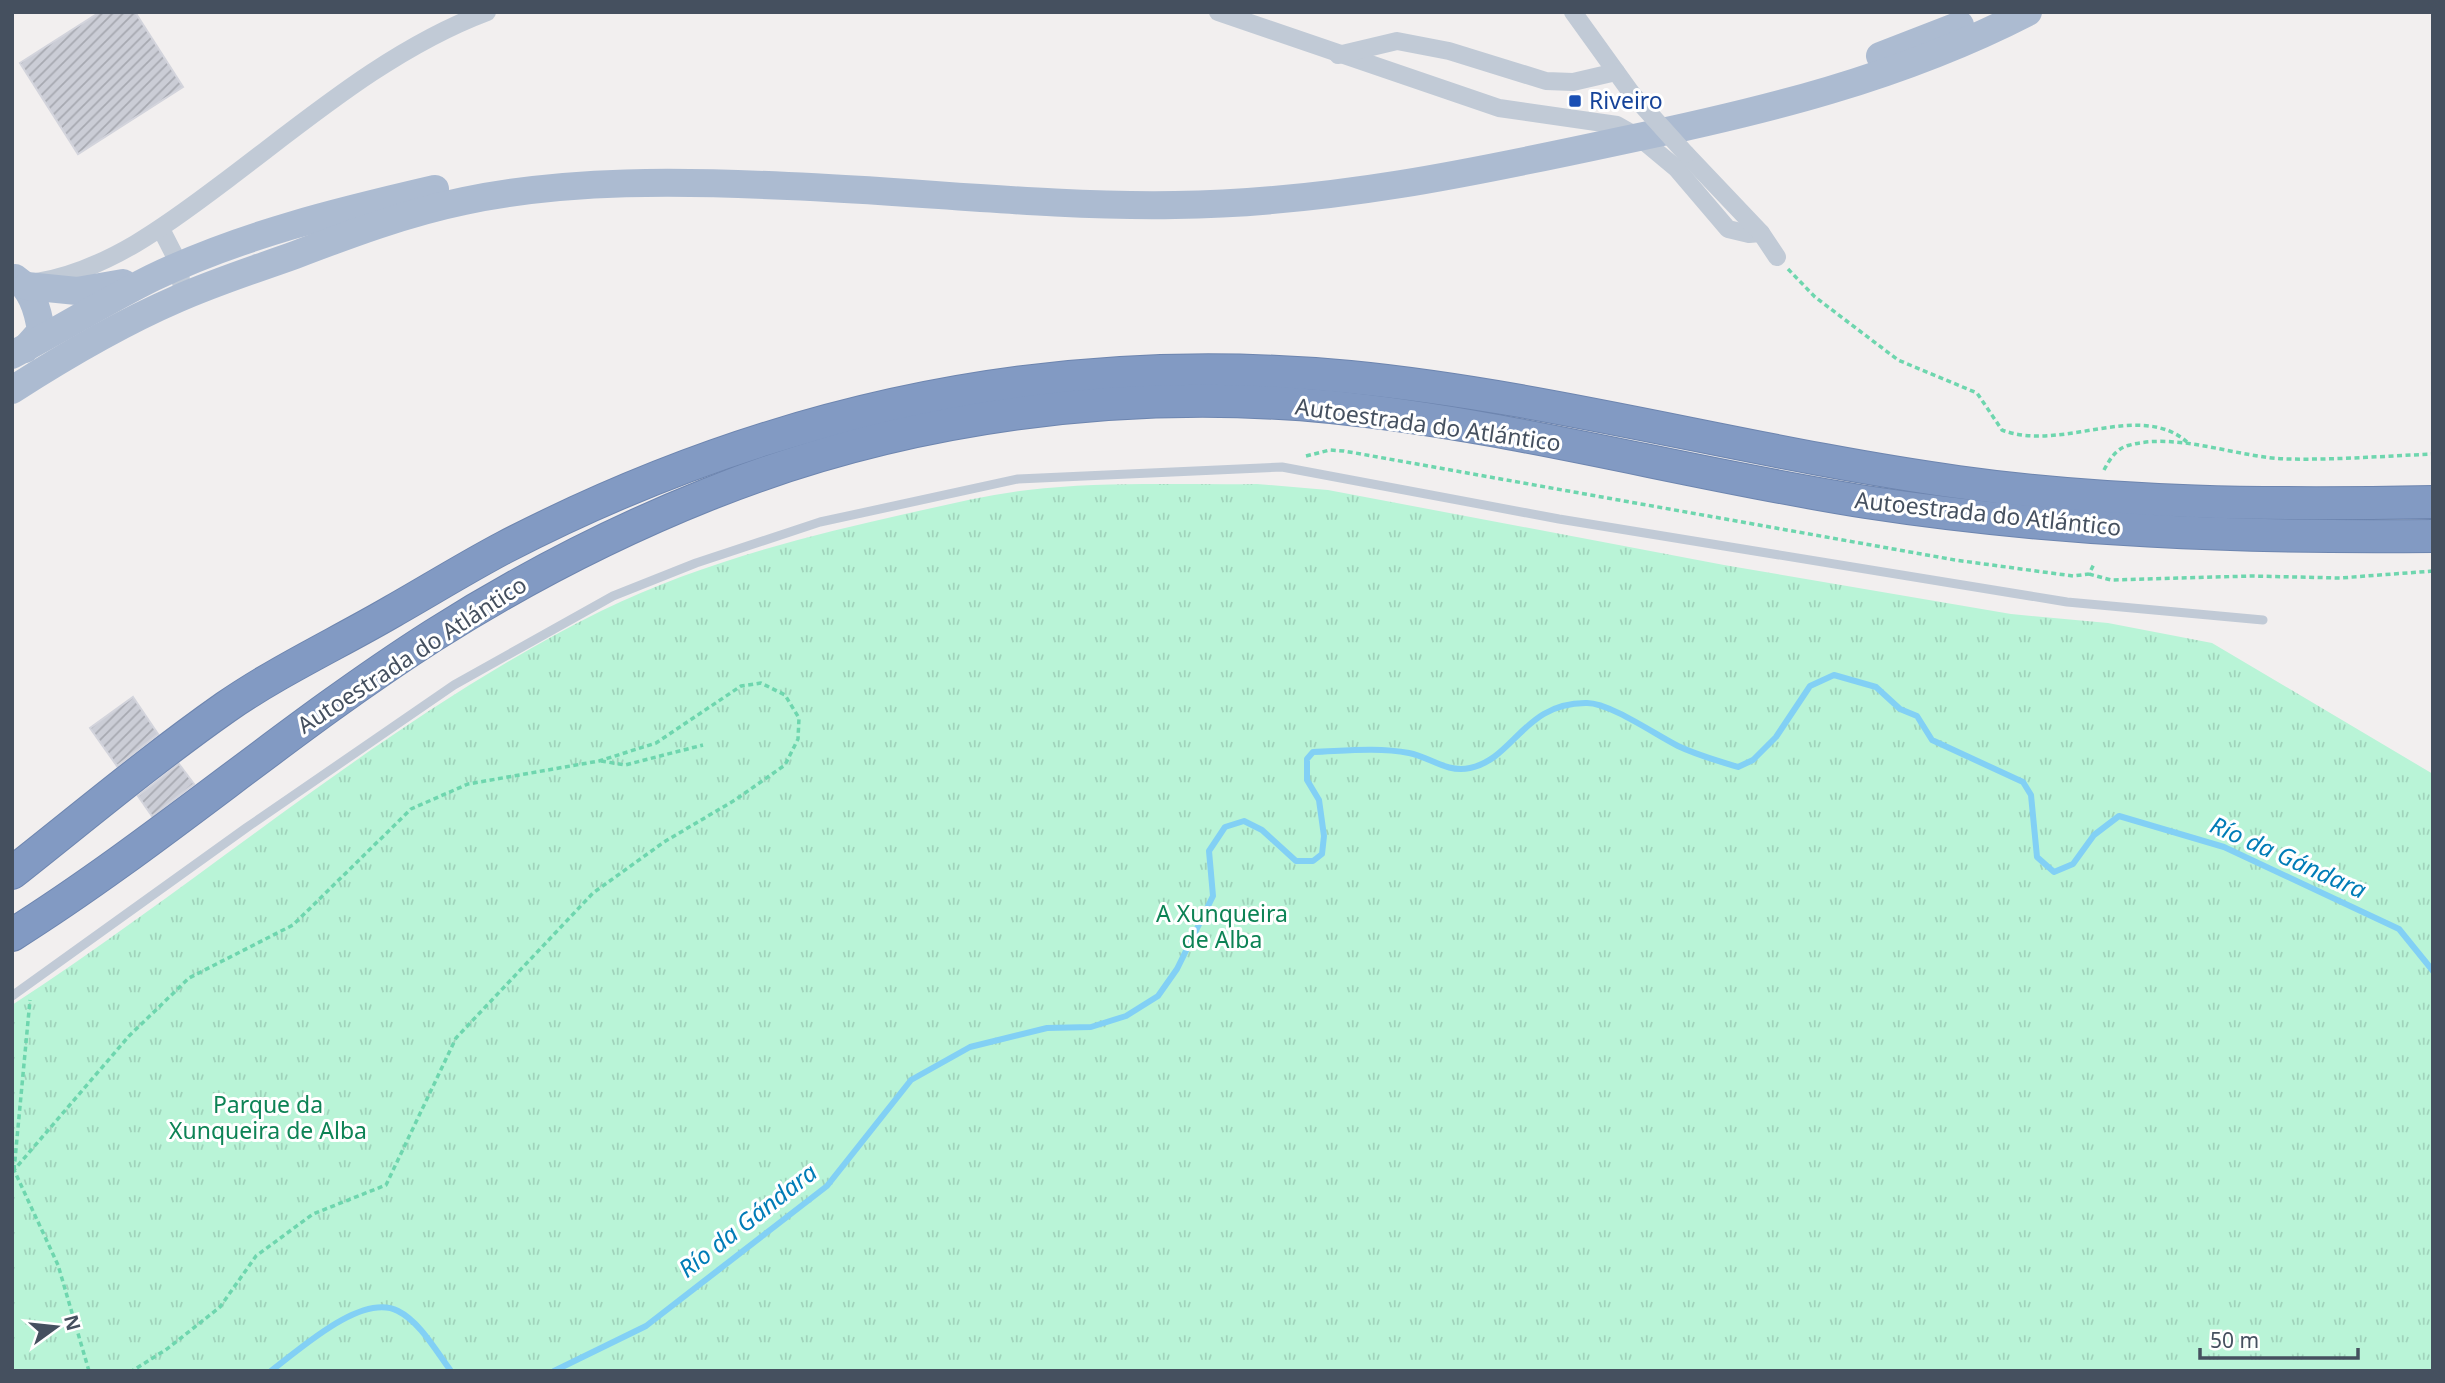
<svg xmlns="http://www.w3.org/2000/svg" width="2445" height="1383" font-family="'Noto Sans',sans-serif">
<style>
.park{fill:url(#park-tufts)}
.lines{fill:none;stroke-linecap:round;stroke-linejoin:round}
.stream{stroke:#82d0f5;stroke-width:6}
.building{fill:url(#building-hatch);stroke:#d3d4dc;stroke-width:2}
.highway-casing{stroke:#6d85af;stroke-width:34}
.path{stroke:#6ed6ae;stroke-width:3.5;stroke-dasharray:5 3.5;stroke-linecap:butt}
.lane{stroke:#c1cad6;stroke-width:9}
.street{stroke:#c1cad6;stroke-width:18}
.primary{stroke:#acbbd1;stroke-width:28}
.highway{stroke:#829ac3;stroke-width:32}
.street-bridge{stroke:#c1cad6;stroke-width:18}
.transit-dot{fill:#1a4fb4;stroke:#fff;stroke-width:2.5}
.labels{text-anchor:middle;stroke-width:6;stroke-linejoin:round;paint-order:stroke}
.transit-label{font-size:23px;fill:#164399;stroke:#fff;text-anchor:start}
.street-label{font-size:23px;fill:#45505f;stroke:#fff}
.park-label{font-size:23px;fill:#0d8355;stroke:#fff}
.water-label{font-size:24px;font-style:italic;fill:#007cb7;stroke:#fff}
</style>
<defs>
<pattern id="park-tufts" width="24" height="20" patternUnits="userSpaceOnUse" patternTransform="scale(1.75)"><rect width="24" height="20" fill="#b9f4d7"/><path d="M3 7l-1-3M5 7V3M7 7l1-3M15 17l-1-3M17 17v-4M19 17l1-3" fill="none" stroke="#a0d3bb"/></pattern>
<pattern id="building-hatch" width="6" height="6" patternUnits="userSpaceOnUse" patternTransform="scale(1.75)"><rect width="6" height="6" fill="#cbcdd6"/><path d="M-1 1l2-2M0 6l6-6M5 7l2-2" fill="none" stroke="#a7a9b1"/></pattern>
</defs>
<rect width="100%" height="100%" fill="#f2efef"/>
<path class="park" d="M 1257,484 L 1328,490 L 1724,565 L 2011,614 L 2108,623 L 2212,643 L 2433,774 L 2433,1371 L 12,1371 L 12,1005 C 210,876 389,717 601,611 C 697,564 802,537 905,514 C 946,505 987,495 1028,490 C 1103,481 1181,485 1257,484 Z"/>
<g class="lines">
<g class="stream">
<path d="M 271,1371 C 299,1350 362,1292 398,1311 C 420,1322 436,1351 451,1371"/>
<path d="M 554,1371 L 646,1326 L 827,1186 L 911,1080 L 970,1047 L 1047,1028 L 1091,1027 L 1126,1016 L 1158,996 L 1177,969 L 1213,896 L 1209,851 L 1225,827 L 1244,821 L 1262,830 L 1296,861 L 1313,861 L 1322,854 L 1324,836 L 1319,800 L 1307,780 L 1307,759 L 1313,752 C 1344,751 1377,747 1409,753 C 1430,757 1446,773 1470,768 C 1514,759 1524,702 1587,703 C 1610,703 1656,735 1678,746 C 1697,755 1718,761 1738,767 L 1753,760 L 1776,737 L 1810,686 L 1834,675 L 1876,687 L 1900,709 L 1917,716 L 1932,740 L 2023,782 L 2031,795 L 2037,857 L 2054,872 L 2073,864 L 2094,835 L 2119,816 L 2224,847 L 2399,929 L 2433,971"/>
</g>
</g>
<g class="building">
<polygon points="100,12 135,12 183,87 78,154 20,63"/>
<polygon points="133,697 158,734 117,766 90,728"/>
<polygon points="179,764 194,784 152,816 138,796"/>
</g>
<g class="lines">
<g class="highway-casing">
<g id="highway">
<path d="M 12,873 C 83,817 152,759 226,707 C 278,671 338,643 393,611 C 430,590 467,567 505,547 C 770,410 1052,349 1350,377 C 1553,397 1755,454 1958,482 C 2115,504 2274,505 2433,502"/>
<path d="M 12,935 C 158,843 288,728 434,635 C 521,580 614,532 709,494 C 904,416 1123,387 1331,407 C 1512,425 1687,474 1866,502 C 2054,531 2243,538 2433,536"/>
</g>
</g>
<g class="path">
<path d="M 1788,269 L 1815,297 L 1898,360 L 1977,393 L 2002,430 C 2061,453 2139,400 2187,442"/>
<polyline points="1306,456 1330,450 1344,451 1955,560 2073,576 2089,574 2094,564"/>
<path d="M 2104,470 C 2110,459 2116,448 2130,445 C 2179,432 2238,458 2288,459 C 2336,460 2385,456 2433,454"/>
<polyline points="2089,574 2111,580 2251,576 2340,578 2433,571"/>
<polyline points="601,761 625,765 703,745"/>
<polyline points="14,1170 30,1000"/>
<polyline points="89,1371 58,1265 14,1170 129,1036 189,978 293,925 411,809 468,784 599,761 656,743 741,686 761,683 785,695 799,718 798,739 785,765 735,800 664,842 593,893 456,1038 386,1185 313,1214 256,1256 220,1307 167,1349 132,1371"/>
</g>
<polyline class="lane" points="12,996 246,828 454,685 613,596 696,563 820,522 1018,479 1282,467 1559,519 2067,602 2263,620"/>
<g class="street">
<polyline points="1218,12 1499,108 1617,125 1640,138 1676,168 1728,229 1749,234 1761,233"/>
<polyline points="1573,12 1632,94"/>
<polyline points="1338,55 1397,41 1449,51 1546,81 1573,82 1616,72"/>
<polyline points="1686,154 1761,233 1777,257"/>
<polyline points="161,229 180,266 181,283"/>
<path d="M 37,282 C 109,270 171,222 228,179 C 309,118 391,48 487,12"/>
</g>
<g class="primary">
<polyline points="1880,56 1960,25"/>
<path d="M 15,278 C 32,289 38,310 41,331 L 25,349"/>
<polyline points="27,286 77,291 123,283"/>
<path d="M 12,355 C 59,330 104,302 152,278 C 241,235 340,211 435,189"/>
<path d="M 12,390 C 65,356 119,324 177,299 C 215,282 256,269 295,255 C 350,234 406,213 464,201 C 569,179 682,181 788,186 C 917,191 1047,207 1175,205 C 1329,203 1471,173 1620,141 C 1761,112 1900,78 2028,12"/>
</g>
<use href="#highway" class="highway"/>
<polyline class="street-bridge" points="1632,94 1686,154"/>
</g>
<rect class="transit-dot" x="1568" y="94" width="14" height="14" rx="3.5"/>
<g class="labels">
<g class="transit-label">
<text x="1589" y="109">Riveiro</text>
</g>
<g class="street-label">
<text transform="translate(1428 425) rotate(8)" y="8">Autoestrada do Atlántico</text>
<text transform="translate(1988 514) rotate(6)" y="8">Autoestrada do Atlántico</text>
<text transform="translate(412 655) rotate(-33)" y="8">Autoestrada do Atlántico</text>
</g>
<g class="park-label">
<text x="1222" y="922">A Xunqueira<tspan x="1222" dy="26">de Alba</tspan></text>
<text x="268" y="1113">Parque da<tspan x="268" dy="26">Xunqueira de Alba</tspan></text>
</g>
<g class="water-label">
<text transform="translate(2288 858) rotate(24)" y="8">Río da Gándara</text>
<text transform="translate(748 1221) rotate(-38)" y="8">Río da Gándara</text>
</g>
</g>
<rect width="2445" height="1383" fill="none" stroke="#45505f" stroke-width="28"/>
<g transform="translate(56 1327) rotate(75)" stroke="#ffffff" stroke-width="5" paint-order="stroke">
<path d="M0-5L12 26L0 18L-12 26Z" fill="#45505f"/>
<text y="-10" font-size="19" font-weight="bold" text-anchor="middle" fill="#45505f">N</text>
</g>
<path d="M2200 1348v10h158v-10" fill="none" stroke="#45505f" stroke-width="3.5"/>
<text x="2210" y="1348" font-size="21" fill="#45505f" stroke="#ffffff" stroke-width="5" paint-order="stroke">50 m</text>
</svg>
